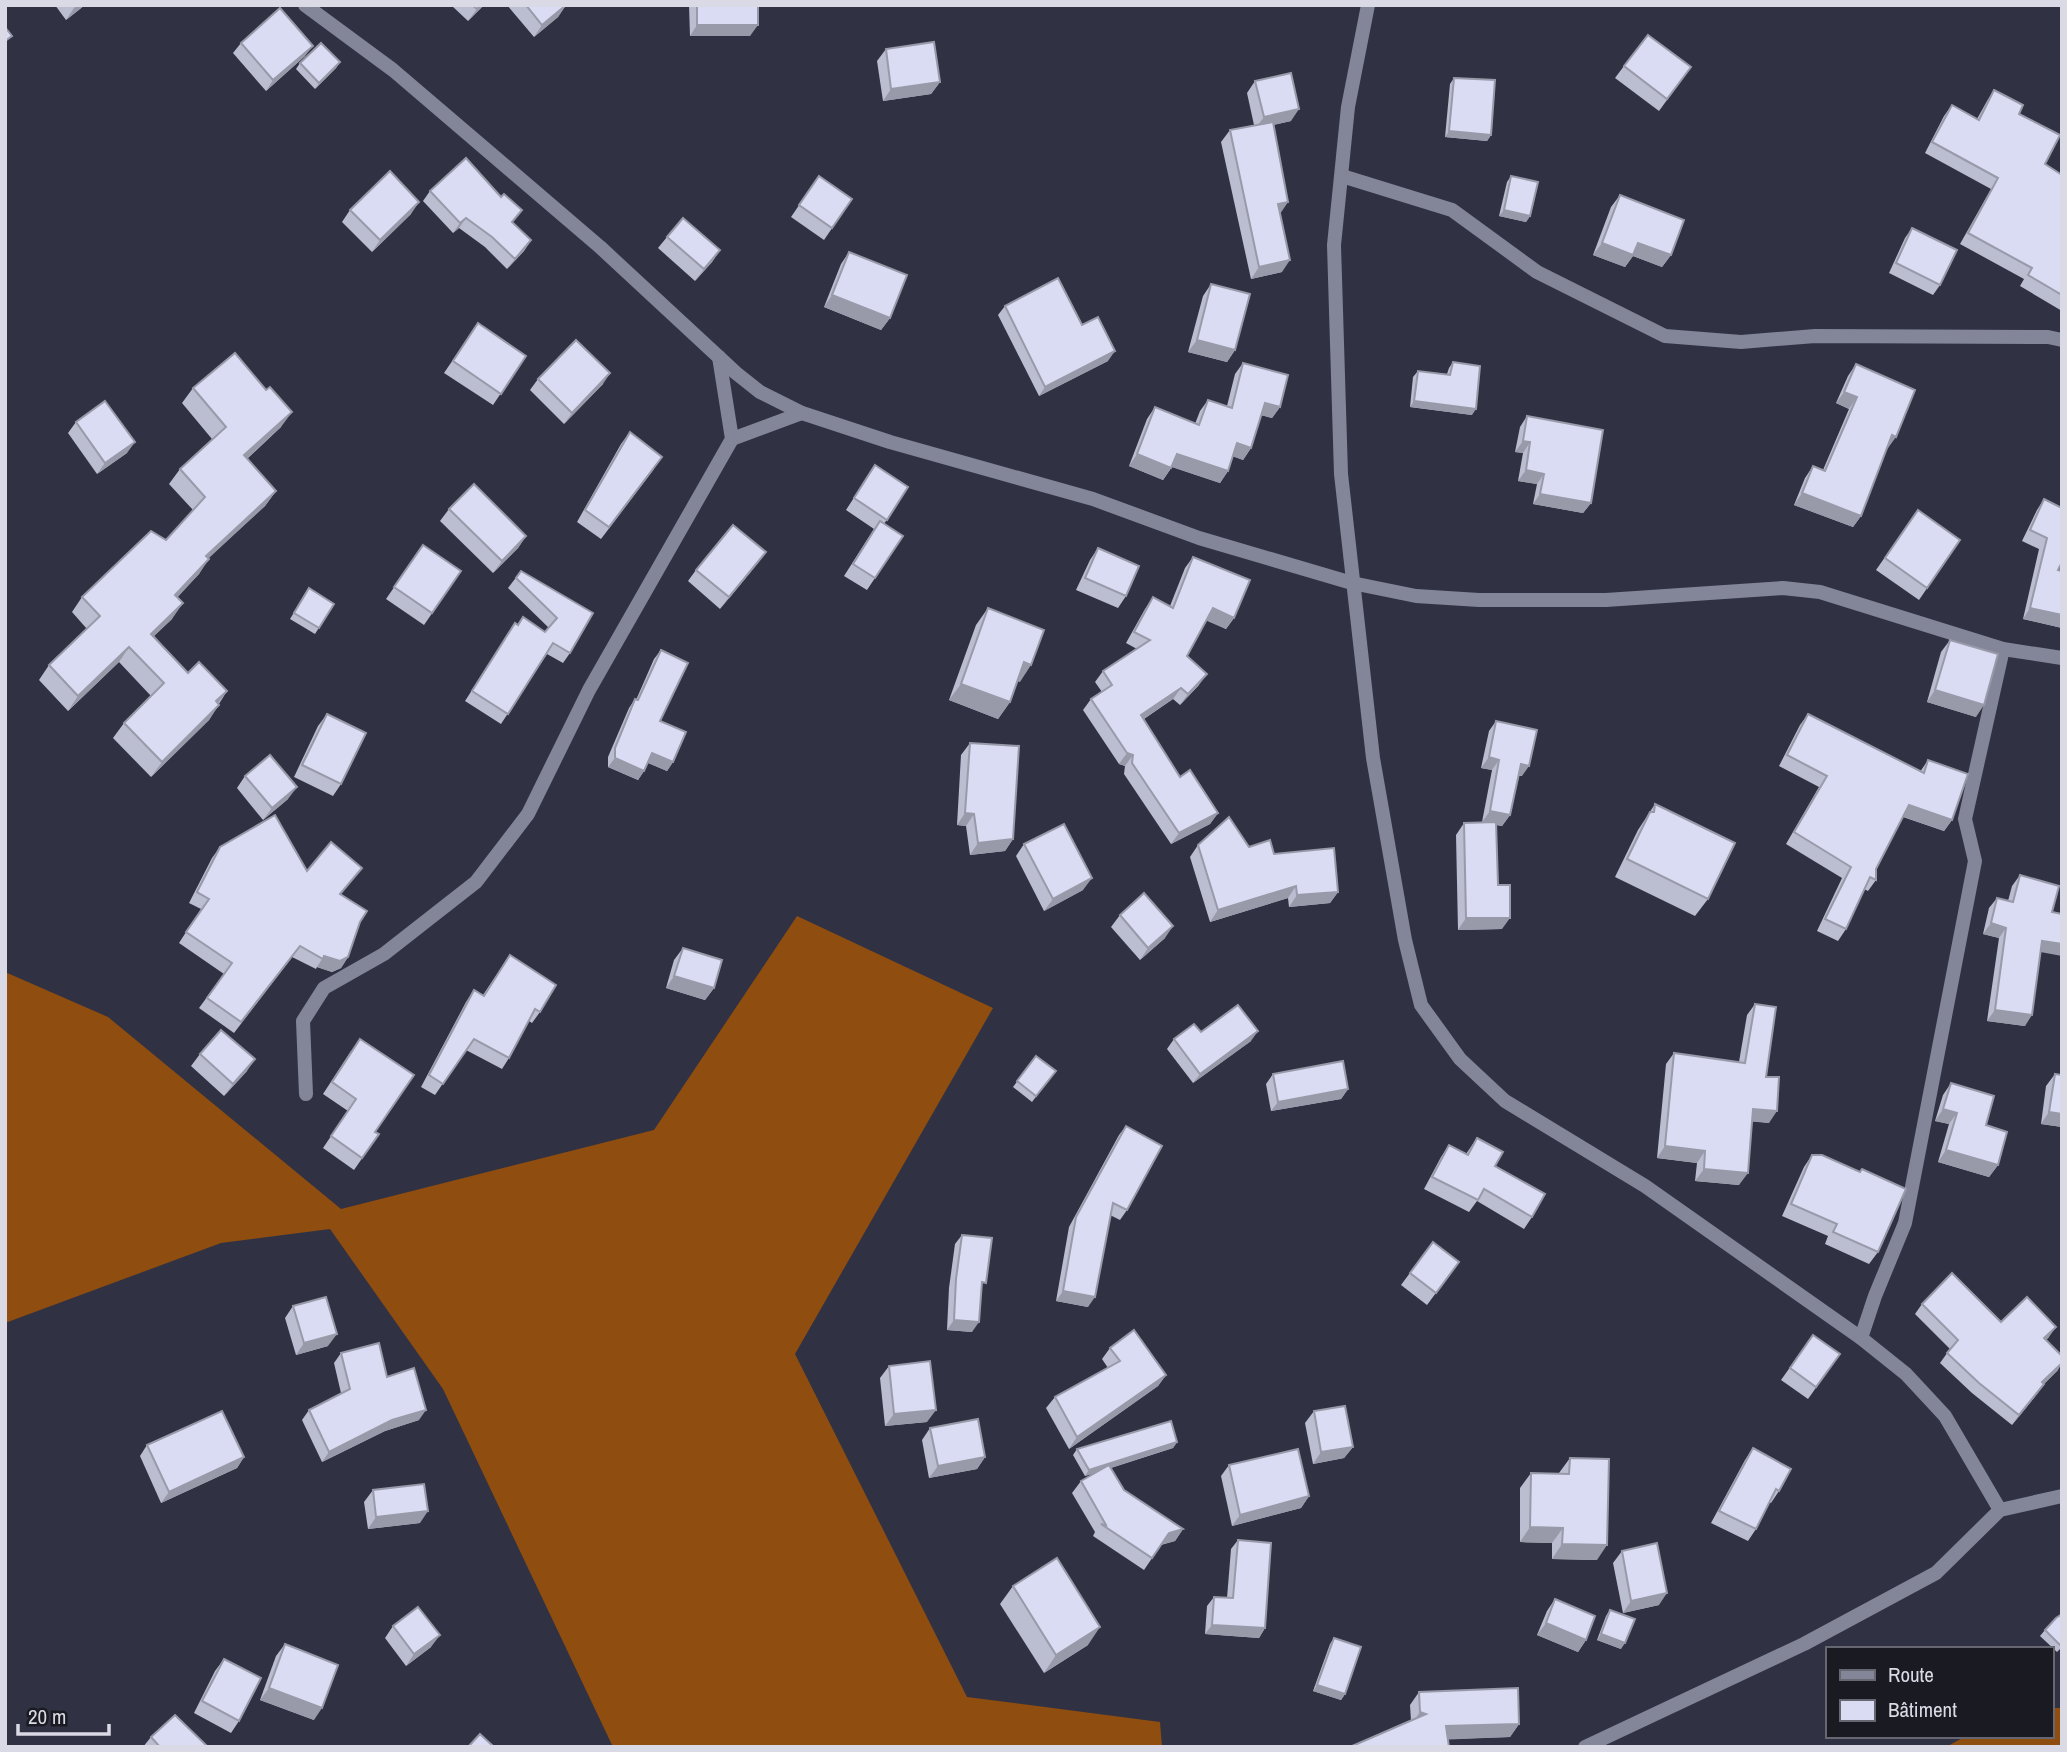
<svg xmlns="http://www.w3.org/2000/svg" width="2067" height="1752" font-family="'Archivo Narrow',sans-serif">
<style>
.forest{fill:#8f4d0f}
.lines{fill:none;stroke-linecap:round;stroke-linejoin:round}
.street{stroke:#838599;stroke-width:14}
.wall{fill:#bbbdd0}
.shaded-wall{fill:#989aa9}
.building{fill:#d9dcf2;stroke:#989aa9;stroke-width:2}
</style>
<rect width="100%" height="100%" fill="#303243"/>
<g class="forest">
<polygon points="797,916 993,1008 795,1354 967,1697 1160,1722 1162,1747 613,1747 443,1389 330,1229 221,1243 5,1323 5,972 108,1017 341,1209 654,1130"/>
<polygon points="2051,1708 2062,1708 2062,1747 1946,1747 1966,1736 2051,1736"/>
</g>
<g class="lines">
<g class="street">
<polyline points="305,5 393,70 600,247 736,373 760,392 802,413 890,442 1093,499 1199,538 1352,583 1416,596 1479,600 1606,600 1783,588 1820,592 2003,649 2062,658"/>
<polyline points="1368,5 1348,107 1334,245 1341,474 1373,758 1405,940 1421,1005 1460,1059 1505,1101 1645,1186 1861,1338 1906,1374 1945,1416 2000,1510"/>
<polyline points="1342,176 1452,210 1537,272 1665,336 1741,342 1815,336 2048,337 2062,340"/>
<polyline points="732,439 802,413"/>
<polyline points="306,1094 303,1021 324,988 384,954 476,882 528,814 589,690 732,439 719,357"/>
<polyline points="1861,1338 1875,1296 1905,1223 1975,861 1965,819 2003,649"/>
<polyline points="1585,1747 1804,1644 1936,1573 2000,1510 2062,1496"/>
</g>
</g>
<g class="wall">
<polygon points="55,5 85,5 66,20"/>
<polygon points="451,5 484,5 468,21"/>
<polygon points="507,5 566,5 558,17 534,37"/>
<polygon points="689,5 758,5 750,36 690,36"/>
<polygon points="241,43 305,56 266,91 233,53"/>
<polygon points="886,49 940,82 931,94 883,101 877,61"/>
<polygon points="340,62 336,68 315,89 296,69 300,63"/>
<polygon points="1624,66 1691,67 1659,111 1615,78"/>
<polygon points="1454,78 1491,135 1487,141 1445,137 1450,84"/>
<polygon points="1255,81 1291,121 1273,125 1280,214 1282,272 1251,279 1221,142 1230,130 1254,125 1247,93"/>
<polygon points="1994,90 2019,114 2045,164 2062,175 2062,311 2020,286 2024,279 1960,244 1991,189 1925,153 1944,116 1952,105 1977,119 1987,101"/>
<polygon points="819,176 852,199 824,240 791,217"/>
<polygon points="1511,176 1530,216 1526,222 1499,216 1507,182"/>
<polygon points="430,191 513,223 531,240 524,251 507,269 485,247 459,228 453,233 423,201"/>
<polygon points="1620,195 1671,255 1662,267 1633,256 1625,267 1593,255 1611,207"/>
<polygon points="350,210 411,214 372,252 342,222"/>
<polygon points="1912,228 1940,285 1933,295 1889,273 1905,238"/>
<polygon points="667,237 720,250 712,262 695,281 658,248"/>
<polygon points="849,252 890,318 881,330 824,307 841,264"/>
<polygon points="1211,284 1235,350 1227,362 1188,352 1203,296"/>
<polygon points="1005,306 1082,325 1108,361 1039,396 998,315"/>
<polygon points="478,323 526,356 493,405 444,373"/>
<polygon points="1453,362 1472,415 1410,407 1413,377 1418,371 1447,374 1449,368"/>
<polygon points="1243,363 1280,407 1272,418 1261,415 1251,448 1243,460 1233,456 1228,471 1220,483 1172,467 1163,480 1129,466 1147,419 1155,407 1195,424 1200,411 1208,400 1227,406 1235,374"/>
<polygon points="1856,364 1888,448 1887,448 1861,516 1853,527 1794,505 1805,478 1813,466 1823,470 1849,409 1836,403 1848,376"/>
<polygon points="538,379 603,384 564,424 530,390"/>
<polygon points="193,388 281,427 247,459 276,491 265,506 208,558 199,574 177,597 172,619 154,636 188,673 227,691 209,720 151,777 113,738 124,723 151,696 119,662 68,711 39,680 49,665 87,629 72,612 82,597 166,540 193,510 169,484 180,469 212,439 182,403"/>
<polygon points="1527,416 1591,503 1583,513 1533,504 1537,484 1518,481 1523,453 1515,452 1520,427"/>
<polygon points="76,422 127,453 97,474 68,433"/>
<polygon points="630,432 654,469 601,539 577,522 621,444"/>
<polygon points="875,465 908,487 884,524 875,578 867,590 844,576 874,529 846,510"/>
<polygon points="2044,499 2058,570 2062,571 2062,628 2023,619 2039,549 2022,541 2037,510"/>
<polygon points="449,509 526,536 518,548 493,573 440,521"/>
<polygon points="1918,510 1960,540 1919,600 1876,570"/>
<polygon points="423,545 461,571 424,625 386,599"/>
<polygon points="1098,548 1126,596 1118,608 1076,590 1090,560"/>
<polygon points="766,552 757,564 720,609 688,581 696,570"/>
<polygon points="1193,557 1234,618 1226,629 1206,620 1187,656 1199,685 1180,705 1173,699 1144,719 1180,777 1218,813 1210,824 1171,844 1124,774 1125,766 1119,764 1083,710 1091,699 1102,692 1095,682 1103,671 1137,649 1126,643 1145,609 1153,597 1170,606 1185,568"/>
<polygon points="521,571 593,613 570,653 563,663 547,654 501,724 465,701 515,623 518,625 523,617 545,632 549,628 508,588"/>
<polygon points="309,588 334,604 315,634 290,619"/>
<polygon points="988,608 1020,682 1018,681 1010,702 998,719 949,700 976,625"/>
<polygon points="1950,640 1976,717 1927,702 1941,652"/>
<polygon points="661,650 660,721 673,762 667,771 648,763 644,771 638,780 608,767 608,757 629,708 635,699 636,700 654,659"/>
<polygon points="327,714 341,784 333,796 294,777 318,726"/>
<polygon points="1808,714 1920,772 1928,760 1952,820 1944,831 1903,817 1876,869 1876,880 1868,891 1864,889 1846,929 1838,941 1817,931 1842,878 1786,844 1819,787 1779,766 1800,725"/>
<polygon points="1496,721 1522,776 1519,776 1510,815 1502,826 1496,825 1498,885 1502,929 1458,930 1456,835 1464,823 1486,823 1482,822 1492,770 1481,768 1489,731"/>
<polygon points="970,743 1013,839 1005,851 970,855 966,826 957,825 961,755"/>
<polygon points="245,776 288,799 263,820 237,788"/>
<polygon points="1655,804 1708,899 1695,916 1615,877 1638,830"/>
<polygon points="1024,844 1083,890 1044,911 1016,856"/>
<polygon points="1198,845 1249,847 1274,854 1338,892 1330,903 1289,907 1288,898 1210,922 1190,857"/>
<polygon points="220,847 307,871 354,878 341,894 360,922 348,957 341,968 332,972 317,967 316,969 292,957 234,1033 199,1008 224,974 179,943 201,909 189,903 212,858"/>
<polygon points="2020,875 2041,952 2025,1026 1987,1021 1999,938 1983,934 1989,908 1997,898 2008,901 2012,886"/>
<polygon points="1120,915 1165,938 1140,960 1111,927"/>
<polygon points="683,948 714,988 705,1000 666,988 674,960"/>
<polygon points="510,955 540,1012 532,1023 529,1021 509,1058 502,1069 466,1050 435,1095 421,1087 466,1002 474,990 483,995"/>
<polygon points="1755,1004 1766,1077 1769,1123 1752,1121 1739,1185 1695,1181 1697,1163 1657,1158 1666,1064 1674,1053 1739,1062 1747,1015"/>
<polygon points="1201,1032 1251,1041 1193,1083 1167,1049 1174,1039"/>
<polygon points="351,1051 375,1132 379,1134 354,1170 323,1148 348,1111 323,1094"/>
<polygon points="200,1054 247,1071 224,1096 191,1066"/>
<polygon points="1036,1056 1051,1077 1032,1102 1013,1087"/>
<polygon points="1273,1074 1348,1089 1341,1099 1271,1111 1266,1084"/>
<polygon points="2055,1074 2062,1075 2062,1127 2041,1124 2046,1086"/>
<polygon points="1951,1083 1998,1165 1989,1177 1938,1162 1949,1124 1935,1121 1943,1095"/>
<polygon points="1126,1126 1127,1210 1120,1220 1110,1215 1088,1307 1056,1301 1069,1227 1119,1135"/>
<polygon points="1477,1138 1495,1166 1532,1217 1524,1229 1477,1201 1469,1212 1424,1189 1441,1157 1449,1145 1466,1154"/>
<polygon points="1812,1155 1878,1252 1869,1264 1825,1244 1828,1236 1782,1216 1804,1167"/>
<polygon points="962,1235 981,1290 972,1332 947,1330 949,1288 955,1244"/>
<polygon points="1433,1242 1459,1262 1427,1305 1401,1285"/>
<polygon points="1922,1304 2001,1322 2049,1337 2046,1340 2058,1370 2044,1384 2037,1394 2012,1425 1972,1393 1940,1363 1950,1349 1915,1314"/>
<polygon points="293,1306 328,1346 296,1355 285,1318"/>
<polygon points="1813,1335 1840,1354 1808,1399 1781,1380"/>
<polygon points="1110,1348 1166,1375 1158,1386 1069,1449 1046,1408 1055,1397 1108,1368 1102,1359"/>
<polygon points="341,1353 387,1377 419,1420 385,1431 322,1462 302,1420 309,1410 341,1393 334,1363"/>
<polygon points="889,1366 927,1422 885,1426 880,1378"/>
<polygon points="1314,1411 1353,1447 1344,1458 1313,1464 1305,1423"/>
<polygon points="930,1428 985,1457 977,1469 929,1478 922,1440"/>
<polygon points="1177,1442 1173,1448 1111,1468 1124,1490 1183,1529 1175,1541 1161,1545 1144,1570 1093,1536 1095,1532 1072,1493 1081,1481 1095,1473 1085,1476 1073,1455 1077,1449"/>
<polygon points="147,1445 244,1457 237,1468 161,1503 140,1456"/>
<polygon points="1753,1448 1779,1491 1771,1503 1769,1502 1756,1529 1748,1541 1711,1523 1745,1460"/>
<polygon points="1570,1458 1597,1560 1552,1559 1552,1543 1520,1542 1520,1488 1531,1473 1559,1473"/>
<polygon points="1229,1465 1309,1496 1301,1508 1232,1526 1221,1476"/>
<polygon points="373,1490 420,1523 368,1529 364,1502"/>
<polygon points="1238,1540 1265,1628 1259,1638 1205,1634 1207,1606 1214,1597 1227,1598 1231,1549"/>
<polygon points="1622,1551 1659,1605 1623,1613 1613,1563"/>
<polygon points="1013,1586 1088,1645 1044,1673 1000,1604"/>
<polygon points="1555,1599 1586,1640 1578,1652 1537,1635 1547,1611"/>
<polygon points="1610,1610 1621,1649 1597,1640 1606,1616"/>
<polygon points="2062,1614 2062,1647 2057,1652 2040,1636 2045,1630"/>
<polygon points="393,1626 431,1647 406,1666 385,1638"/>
<polygon points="1334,1638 1345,1694 1341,1700 1313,1691 1330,1644"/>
<polygon points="285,1644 314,1720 260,1700 276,1656"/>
<polygon points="224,1659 239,1721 231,1733 194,1713 215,1671"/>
<polygon points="1419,1692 1519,1724 1510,1737 1448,1739 1411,1721 1410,1705"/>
<polygon points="151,1737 208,1747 143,1747"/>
</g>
<g class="shaded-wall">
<polygon points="77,5 85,5 66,20 74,8"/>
<polygon points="480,5 484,5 468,21"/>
<polygon points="566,5 558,17 534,37 542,25"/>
<polygon points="697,25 758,25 750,36 690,36"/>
<polygon points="313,46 305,56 266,91 273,80"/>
<polygon points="340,62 336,68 315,89 319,83"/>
<polygon points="940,82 931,94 883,101 891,89"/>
<polygon points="1299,109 1291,121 1255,129 1264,117"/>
<polygon points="1449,131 1491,135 1487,141 1445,137"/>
<polygon points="419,202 411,214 372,252 380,240"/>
<polygon points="1288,202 1280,214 1278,204"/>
<polygon points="1504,210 1530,216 1526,222 1499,216"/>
<polygon points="466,218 459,228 453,233 460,223"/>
<polygon points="531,240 524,251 507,269 515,259"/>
<polygon points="1602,243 1638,243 1671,255 1662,267 1633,256 1625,267 1593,255"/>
<polygon points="720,250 712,262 695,281 704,269"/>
<polygon points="1290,260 1282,272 1251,279 1259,267"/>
<polygon points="832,295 890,318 881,330 824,307"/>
<polygon points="1197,340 1235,350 1227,362 1188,352"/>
<polygon points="1115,351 1108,361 1039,396 1045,387"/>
<polygon points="610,373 603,384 564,424 572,413"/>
<polygon points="1844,392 1857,397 1849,409 1836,403"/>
<polygon points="1414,401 1476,409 1472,415 1410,407"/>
<polygon points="1265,403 1280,407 1272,418 1257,414"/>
<polygon points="292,412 281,427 233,471 244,455"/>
<polygon points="1892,435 1896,437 1888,448 1883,446"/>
<polygon points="1523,441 1530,442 1523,453 1515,452"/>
<polygon points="135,442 127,453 97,474 105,463"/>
<polygon points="1237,443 1251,448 1243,460 1229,455"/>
<polygon points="1137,454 1171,468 1163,480 1129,466"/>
<polygon points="1177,454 1228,471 1220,483 1169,466"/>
<polygon points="1526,470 1544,474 1537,484 1518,481"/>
<polygon points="276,491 265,506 195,571 206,556"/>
<polygon points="1802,493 1861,516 1853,527 1794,505"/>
<polygon points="1540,494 1591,503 1583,513 1533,504"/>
<polygon points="526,536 518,548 493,573 502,561"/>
<polygon points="766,552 757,564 720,609 729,597"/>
<polygon points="209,559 199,574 165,611 175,595"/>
<polygon points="183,603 172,619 140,649 151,634"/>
<polygon points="1213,608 1234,618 1226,629 1205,620"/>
<polygon points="2030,608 2062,615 2062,628 2023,619"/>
<polygon points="129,647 119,662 68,711 78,696"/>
<polygon points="1024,662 1031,665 1020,682 1013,679"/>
<polygon points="1207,674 1199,685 1180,705 1188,694"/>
<polygon points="961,684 1010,702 998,719 949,700"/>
<polygon points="1181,688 1173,699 1133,726 1141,715"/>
<polygon points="1935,690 1984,705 1976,717 1927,702"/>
<polygon points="227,691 216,706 216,701"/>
<polygon points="219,705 209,720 151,777 162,762"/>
<polygon points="652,753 673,762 667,771 646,762"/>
<polygon points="1127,753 1133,755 1125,766 1119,764"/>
<polygon points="1489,757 1499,760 1492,770 1481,768"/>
<polygon points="615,758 644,771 638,780 608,767"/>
<polygon points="1521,764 1529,766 1522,776 1514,775"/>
<polygon points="297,787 288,799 263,820 272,808"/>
<polygon points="1909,805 1952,820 1944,831 1901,816"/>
<polygon points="1490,811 1510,815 1502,826 1482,822"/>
<polygon points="965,813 974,814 966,826 957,825"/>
<polygon points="1218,813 1210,824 1171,844 1179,833"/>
<polygon points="1013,839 1005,851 970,855 978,843"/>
<polygon points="1092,878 1083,890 1044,911 1053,899"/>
<polygon points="1296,886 1288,898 1210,922 1218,910"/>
<polygon points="1338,892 1330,903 1289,907 1297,895"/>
<polygon points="1466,918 1510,918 1502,929 1458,930"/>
<polygon points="1991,923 2006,928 1999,938 1983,934"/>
<polygon points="1173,926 1165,938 1140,960 1148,948"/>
<polygon points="2042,941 2062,944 2062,956 2035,951"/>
<polygon points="324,956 348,957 341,968 332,972 317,967"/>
<polygon points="674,976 714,988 705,1000 666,988"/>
<polygon points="1995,1010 2032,1015 2025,1026 1987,1021"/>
<polygon points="1258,1031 1251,1041 1193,1083 1200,1074"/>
<polygon points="255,1059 247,1071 224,1096 233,1084"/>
<polygon points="1348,1089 1341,1099 1271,1111 1278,1102"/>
<polygon points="1753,1109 1777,1111 1769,1123 1745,1121"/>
<polygon points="1943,1109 1957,1113 1949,1124 1935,1121"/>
<polygon points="2049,1112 2062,1114 2062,1127 2041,1124"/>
<polygon points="1665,1146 1705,1151 1697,1163 1657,1158"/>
<polygon points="1946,1150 1998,1165 1989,1177 1938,1162"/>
<polygon points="1704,1169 1748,1173 1739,1185 1695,1181"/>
<polygon points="1063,1291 1095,1297 1088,1307 1056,1301"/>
<polygon points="954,1320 979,1322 972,1332 947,1330"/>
<polygon points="2056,1327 2049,1337 2037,1348 2044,1338"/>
<polygon points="337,1334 328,1346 296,1355 304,1343"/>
<polygon points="2062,1363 2058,1370 2035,1393 2042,1382"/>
<polygon points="1166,1375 1158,1386 1069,1449 1077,1437"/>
<polygon points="2044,1384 2037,1394 2012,1425 2019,1415"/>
<polygon points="426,1410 419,1420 385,1431 322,1462 329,1452 392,1420"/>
<polygon points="936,1410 927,1422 885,1426 894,1414"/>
<polygon points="1177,1442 1173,1448 1085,1476 1089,1470"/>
<polygon points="1353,1447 1344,1458 1313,1464 1321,1452"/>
<polygon points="244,1457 237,1468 161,1503 169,1492"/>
<polygon points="985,1457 977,1469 929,1478 938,1466"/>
<polygon points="1309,1496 1301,1508 1232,1526 1240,1515"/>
<polygon points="428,1511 420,1523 368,1529 376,1517"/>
<polygon points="1530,1527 1563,1528 1552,1543 1520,1542"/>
<polygon points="1183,1529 1175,1541 1160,1545 1169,1533"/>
<polygon points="1562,1544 1607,1545 1597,1560 1552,1559"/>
<polygon points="1667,1593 1659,1605 1623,1613 1631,1601"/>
<polygon points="1546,1623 1586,1640 1578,1652 1537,1635"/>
<polygon points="1212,1625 1265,1628 1259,1638 1205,1634"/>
<polygon points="1100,1627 1088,1645 1044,1673 1056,1655"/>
<polygon points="1601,1634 1625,1643 1621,1649 1597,1640"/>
<polygon points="440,1635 431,1647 406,1666 414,1654"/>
<polygon points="1317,1685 1345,1694 1341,1700 1313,1691"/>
<polygon points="269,1688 322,1708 314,1720 260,1700"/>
<polygon points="1420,1712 1426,1714 1411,1725"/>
<polygon points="1519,1724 1510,1737 1437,1740 1446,1726"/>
</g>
<g class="building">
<polygon points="472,5 480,5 477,9"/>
<polygon points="526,5 566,5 542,25"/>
<rect x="697" y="5" width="61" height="20"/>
<polygon points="280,8 313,46 273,80 241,43"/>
<polygon points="5,27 12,36 5,41"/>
<polygon points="1648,35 1691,67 1667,99 1624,66"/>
<polygon points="934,42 940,82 891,89 886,49"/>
<polygon points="321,43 340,62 319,83 300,63"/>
<polygon points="1291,73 1299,109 1264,117 1255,81"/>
<polygon points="1454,78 1495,80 1491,135 1449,131"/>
<polygon points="1994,90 2023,105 2019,114 2060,135 2045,164 2062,175 2062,295 2028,275 2032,268 1968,233 1998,178 1932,142 1952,105 1979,120"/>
<polygon points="1273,122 1288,202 1278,204 1290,260 1259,267 1230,130"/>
<polygon points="466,158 501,197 504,194 522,210 512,222 531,240 515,259 492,237 466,218 460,223 430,191"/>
<polygon points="390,171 419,202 380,240 350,210"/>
<polygon points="819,176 852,199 832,228 799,205"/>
<polygon points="1511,176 1538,182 1530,216 1504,210"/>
<polygon points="1620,195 1684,220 1671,255 1638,243 1633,255 1602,243"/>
<polygon points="683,218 720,250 704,269 667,237"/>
<polygon points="1912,228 1957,250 1940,285 1896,263"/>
<polygon points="849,252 907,275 890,318 832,295"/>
<polygon points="1058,278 1082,325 1098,317 1115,351 1045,387 1005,306"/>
<polygon points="1211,284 1250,294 1235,350 1197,340"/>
<polygon points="478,323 526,356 501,394 453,361"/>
<polygon points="576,340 610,373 572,413 538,379"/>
<polygon points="235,353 266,390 270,387 292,412 244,455 276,491 206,556 209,559 175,595 183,603 151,634 188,673 199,662 227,691 216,701 219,705 162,762 124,723 164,683 129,647 78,696 49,665 100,616 82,597 151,531 166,540 205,497 180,469 226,427 193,388"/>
<polygon points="1453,362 1480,366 1476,409 1414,401 1418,371 1450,375"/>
<polygon points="1243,363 1288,375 1280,407 1265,403 1251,448 1237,443 1228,471 1177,454 1171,468 1137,454 1155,407 1199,425 1208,400 1232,408"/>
<polygon points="1856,364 1915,390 1896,437 1892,435 1861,516 1802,493 1813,466 1825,471 1857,397 1844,392"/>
<polygon points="105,401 135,442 105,463 76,422"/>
<polygon points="1527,416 1603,430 1591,503 1540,494 1544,474 1526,470 1530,442 1523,441"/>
<polygon points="630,432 662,457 609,527 585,510"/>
<polygon points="875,465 908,487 887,520 854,498"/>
<polygon points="474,484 526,536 502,561 449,509"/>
<polygon points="2044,499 2062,508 2062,562 2058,570 2062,571 2062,615 2030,608 2047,538 2030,530"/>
<polygon points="1918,510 1960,540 1927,588 1885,558"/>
<polygon points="880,521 903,536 875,578 853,564"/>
<polygon points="733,525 766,552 729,597 696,570"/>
<polygon points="423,545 461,571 432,613 394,587"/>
<polygon points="1098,548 1139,566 1126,596 1085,578"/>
<polygon points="1193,557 1250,580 1234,618 1213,608 1187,656 1207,674 1188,694 1181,688 1141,715 1180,777 1190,770 1218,813 1179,833 1132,763 1133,755 1127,753 1091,699 1112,685 1103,671 1150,640 1134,632 1153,597 1173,608"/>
<polygon points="521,571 593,613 570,653 553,643 508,714 472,691 515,623 518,625 523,617 545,632 557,618 516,578"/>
<polygon points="309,588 334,604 319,628 294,613"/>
<polygon points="988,608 1044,630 1031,665 1024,662 1010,702 961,684"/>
<polygon points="1950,640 1998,654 1984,705 1935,690"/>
<polygon points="661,650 688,663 660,721 686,732 673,762 652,753 644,771 615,758 615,748 635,699 638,700"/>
<polygon points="327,714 366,733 341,784 302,765"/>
<polygon points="1808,714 1924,773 1928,760 1968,774 1952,820 1909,805 1876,869 1876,880 1870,877 1846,929 1825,919 1851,867 1794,832 1827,776 1787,755"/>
<polygon points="1496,721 1537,730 1529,766 1521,764 1510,815 1490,811 1499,760 1489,757"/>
<polygon points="970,743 1019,746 1013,839 978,843 974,814 965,813"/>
<polygon points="270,755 297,787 272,808 245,776"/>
<polygon points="1655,804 1735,843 1708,899 1627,859 1650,812 1654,812"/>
<polygon points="275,815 307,871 331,842 362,868 340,894 367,911 360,922 348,957 340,961 324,956 323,959 300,946 241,1022 207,998 232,963 186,932 209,899 197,892 220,847"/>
<polygon points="1229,817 1249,847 1270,840 1274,854 1334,848 1338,892 1297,895 1296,886 1218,910 1198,845"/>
<polygon points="1496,822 1498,885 1510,885 1510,918 1466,918 1464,823"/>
<polygon points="1064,824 1092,878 1053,899 1024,844"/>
<polygon points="2020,875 2059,886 2052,912 2062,914 2062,944 2042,941 2032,1015 1995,1010 2006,928 1991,923 1997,898 2013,902"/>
<polygon points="1144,893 1173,926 1148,948 1120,915"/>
<polygon points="683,948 722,960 714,988 674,976"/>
<polygon points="510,955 556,985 540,1012 535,1009 509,1058 474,1039 443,1084 429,1075 474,990 484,996"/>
<polygon points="1755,1004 1776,1007 1766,1077 1779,1077 1777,1111 1753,1109 1748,1173 1704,1169 1705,1151 1665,1146 1674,1053 1745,1063"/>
<polygon points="1238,1005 1258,1031 1200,1074 1174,1039 1194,1024 1201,1032"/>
<polygon points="221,1030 255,1059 233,1084 200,1054"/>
<polygon points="360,1039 414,1075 375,1132 379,1134 362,1158 331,1136 356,1099 332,1082"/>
<polygon points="1036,1056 1056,1071 1036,1096 1017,1081"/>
<polygon points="1343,1061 1348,1089 1278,1102 1273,1074"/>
<polygon points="2055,1074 2062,1075 2062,1114 2049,1112"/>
<polygon points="1951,1083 1994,1096 1986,1125 2007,1132 1998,1165 1946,1150 1957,1113 1943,1109"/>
<polygon points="1126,1126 1162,1146 1127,1210 1113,1203 1095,1297 1063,1291 1076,1217"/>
<polygon points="1477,1138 1503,1152 1495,1166 1545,1194 1532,1217 1484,1189 1478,1200 1432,1177 1449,1145 1468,1155"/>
<polygon points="1812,1155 1822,1155 1860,1172 1862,1169 1906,1189 1878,1252 1833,1232 1837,1224 1791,1204"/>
<polygon points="962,1235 992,1238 986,1283 982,1282 979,1322 954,1320 956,1279"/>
<polygon points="1433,1242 1459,1262 1436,1293 1410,1273"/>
<polygon points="1952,1273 2001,1322 2027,1297 2056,1327 2044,1338 2062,1356 2062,1363 2042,1382 2044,1384 2019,1415 1979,1383 1947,1353 1958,1340 1922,1304"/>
<polygon points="326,1297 337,1334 304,1343 293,1306"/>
<polygon points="1134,1330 1166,1375 1077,1437 1055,1397 1120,1361 1110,1348"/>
<polygon points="1813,1335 1840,1354 1816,1387 1790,1368"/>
<polygon points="379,1343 387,1377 414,1368 426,1410 392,1420 329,1452 309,1410 350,1389 341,1353"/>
<polygon points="930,1361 936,1410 894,1414 889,1366"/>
<polygon points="1345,1406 1353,1447 1321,1452 1314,1411"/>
<polygon points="222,1411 244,1457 169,1492 147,1445"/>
<polygon points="978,1419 985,1457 938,1466 930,1428"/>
<polygon points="1171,1421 1177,1442 1089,1470 1077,1449"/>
<polygon points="1753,1448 1791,1469 1779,1491 1776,1489 1756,1529 1719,1511"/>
<polygon points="1298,1449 1309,1496 1240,1515 1229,1465"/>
<polygon points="1570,1458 1609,1459 1607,1545 1562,1544 1563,1528 1530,1527 1531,1473 1569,1474"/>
<polygon points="1109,1465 1124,1490 1183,1529 1169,1533 1152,1558 1101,1524 1106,1525 1081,1481"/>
<polygon points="424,1484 428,1511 376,1517 373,1490"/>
<polygon points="1238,1540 1271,1543 1265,1628 1212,1625 1214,1597 1233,1598"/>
<polygon points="1657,1543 1667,1593 1631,1601 1622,1551"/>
<polygon points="1057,1558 1100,1627 1056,1655 1013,1586"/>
<polygon points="1555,1599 1595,1616 1586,1640 1546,1623"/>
<polygon points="418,1607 440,1635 414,1654 393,1626"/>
<polygon points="1610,1610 1635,1619 1625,1643 1601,1634"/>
<polygon points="2062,1614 2062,1646 2061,1646 2045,1630 2056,1618"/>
<polygon points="1334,1638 1361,1647 1345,1694 1317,1685"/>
<polygon points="285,1644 338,1665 322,1708 269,1688"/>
<polygon points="224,1659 261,1678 239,1721 202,1701"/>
<polygon points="1518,1688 1519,1724 1446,1726 1449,1747 1350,1747 1426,1714 1420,1712 1419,1692"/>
<polygon points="175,1715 208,1747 160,1747 151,1737"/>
<polygon points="480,1734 494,1747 468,1747"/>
</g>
<rect width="2067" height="1752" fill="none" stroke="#d9dae5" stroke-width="14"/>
<rect x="1826" y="1647" width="228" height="91" fill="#1a1b22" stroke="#666770" stroke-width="2"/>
<rect x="1840" y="1670" width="35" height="10" fill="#838599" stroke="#666770" stroke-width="2"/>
<text x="1888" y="1682" font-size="21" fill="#d9dae5">Route</text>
<rect x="1840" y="1700" width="35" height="21" fill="#d9dcf2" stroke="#666770" stroke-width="2"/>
<text x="1888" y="1717" font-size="21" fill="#d9dae5">Bâtiment</text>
<path d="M18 1724v10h91v-10" fill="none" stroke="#d9dae5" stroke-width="3.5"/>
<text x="28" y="1724" font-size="21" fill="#d9dae5" stroke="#1a1b22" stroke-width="5" paint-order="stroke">20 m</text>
</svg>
